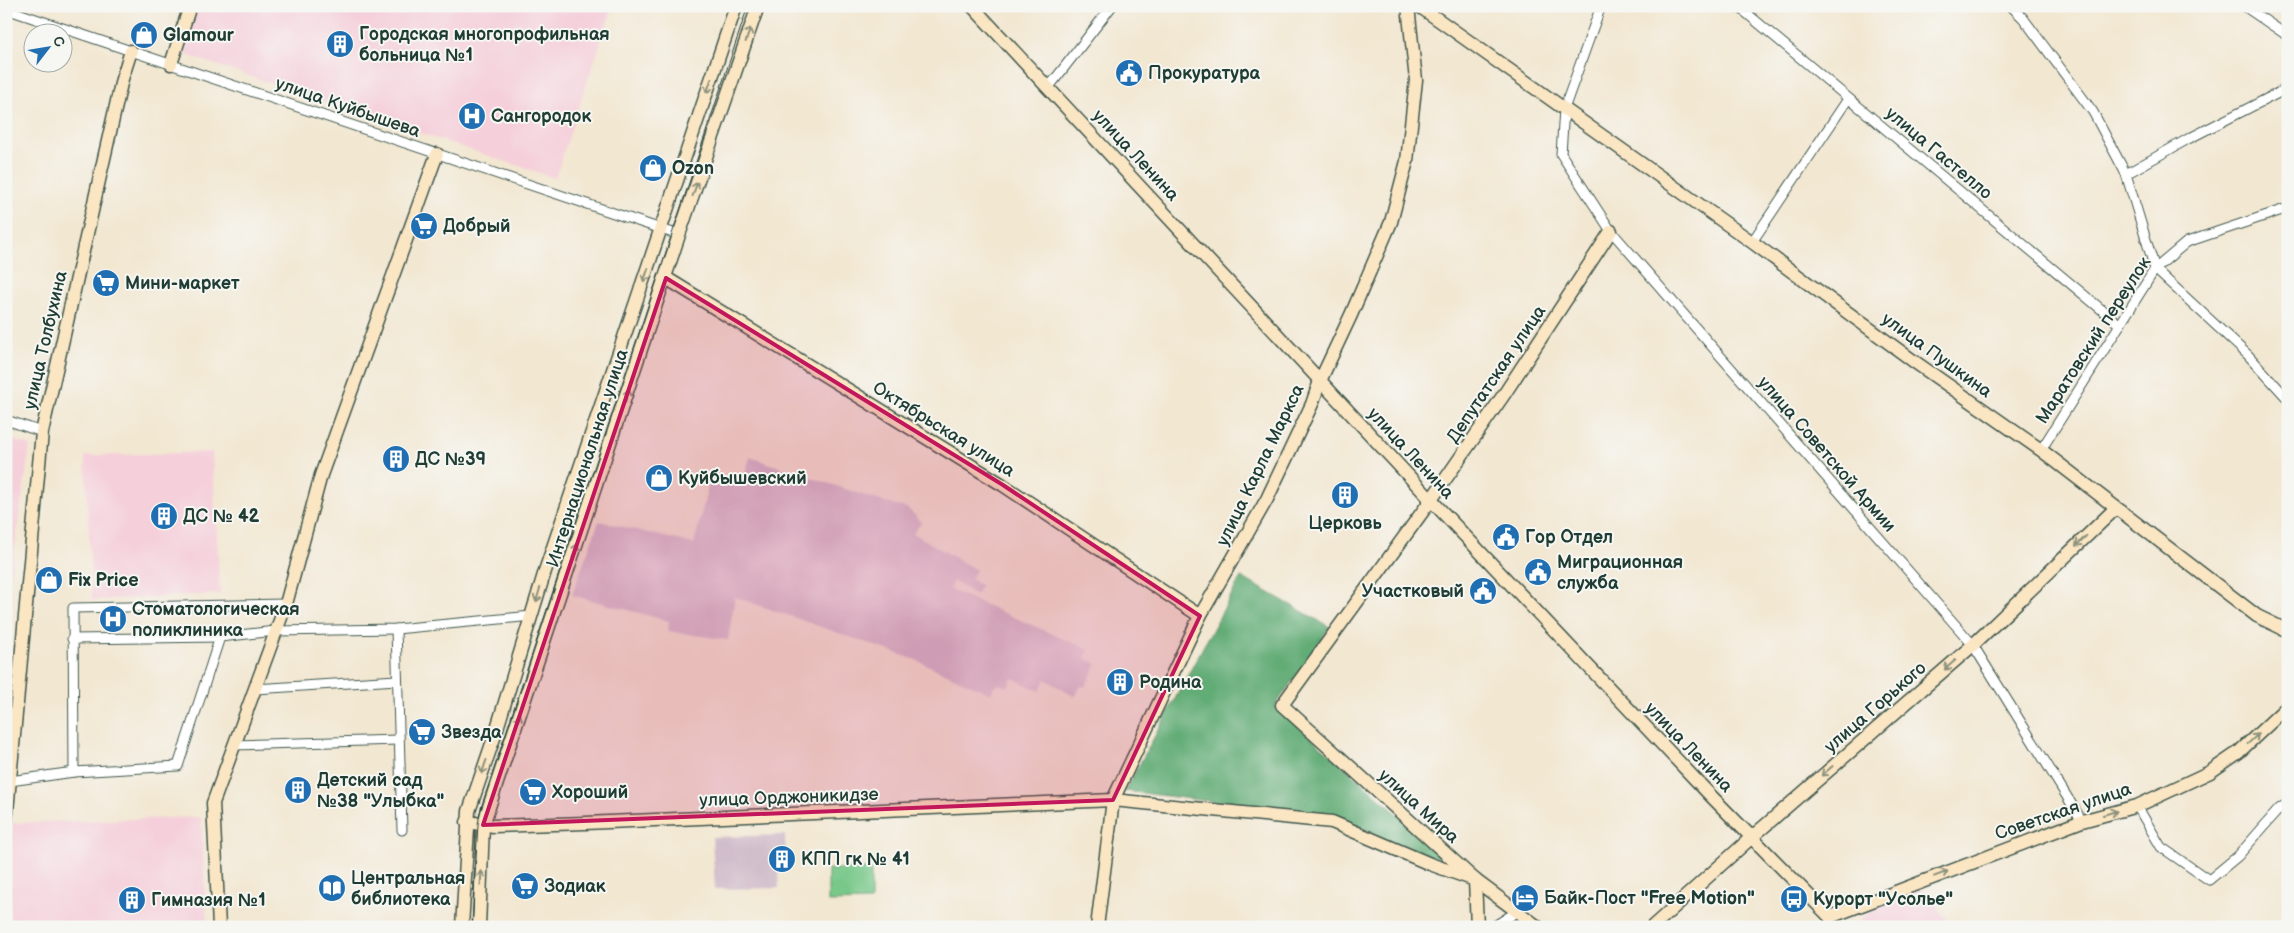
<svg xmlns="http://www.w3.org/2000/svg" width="2294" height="933" font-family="'Balsamiq Sans',sans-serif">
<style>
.built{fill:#f5cfda}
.industrial{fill:#d1bdcb}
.green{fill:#78c88a;stroke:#4c825f}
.forest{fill:#62ac76;stroke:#407455}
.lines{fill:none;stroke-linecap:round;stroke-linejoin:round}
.street-casing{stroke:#3f564c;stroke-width:11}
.secondary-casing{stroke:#3f564c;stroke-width:15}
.street{stroke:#fff;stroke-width:9}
.secondary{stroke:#fbe6c4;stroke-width:12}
.tram{stroke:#1f3d34;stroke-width:1}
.oneway{stroke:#8d927c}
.marked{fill:#c2185b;fill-opacity:0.2;stroke:#c2185b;stroke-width:4;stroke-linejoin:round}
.labels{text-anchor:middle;stroke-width:4;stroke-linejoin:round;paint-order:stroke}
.poi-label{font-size:18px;font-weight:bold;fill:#1f3d34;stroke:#f6f6f2;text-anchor:start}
.street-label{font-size:18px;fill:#1f3d34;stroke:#f6f6f2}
</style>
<rect width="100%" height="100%" fill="#f6f6f2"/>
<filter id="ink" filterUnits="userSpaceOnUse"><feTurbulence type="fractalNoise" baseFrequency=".02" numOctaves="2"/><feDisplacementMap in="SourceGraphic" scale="10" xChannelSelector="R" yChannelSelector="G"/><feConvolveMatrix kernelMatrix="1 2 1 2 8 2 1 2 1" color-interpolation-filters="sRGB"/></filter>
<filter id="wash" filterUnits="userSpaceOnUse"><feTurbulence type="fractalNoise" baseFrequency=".0096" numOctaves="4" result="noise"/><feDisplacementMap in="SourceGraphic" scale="20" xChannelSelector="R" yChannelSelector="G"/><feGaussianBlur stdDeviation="1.12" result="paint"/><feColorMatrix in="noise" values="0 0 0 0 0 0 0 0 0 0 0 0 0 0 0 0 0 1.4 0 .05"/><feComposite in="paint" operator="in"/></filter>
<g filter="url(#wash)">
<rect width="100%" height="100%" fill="#f2e7d1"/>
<g class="built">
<polygon points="199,6 613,6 555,178 183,54"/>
<polygon points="6,438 30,445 11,573 6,572"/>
<polygon points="212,452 220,594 92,600 85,456"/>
<polygon points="201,817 207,927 10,927 12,823"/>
<polygon points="1921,887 1953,927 1854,927 1879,903 1915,892"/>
</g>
<g class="industrial">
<polygon points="750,457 896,506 907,508 922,522 913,533 976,570 971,579 981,586 976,595 953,581 949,589 1089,650 1085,658 1097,664 1085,687 1081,686 1075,697 1045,679 1040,691 1012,678 1008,687 1000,684 994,686 991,694 916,660 735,597 728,640 668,631 669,621 572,595 599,521 694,544 711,474 742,484"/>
<polygon points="785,835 786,865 778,865 779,888 715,889 712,837"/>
</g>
<polygon class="green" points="828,869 871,869 871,901 828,902"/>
<polygon class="forest" points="1241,577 1330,627 1275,706 1442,853 1435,863 1332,816 1125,791"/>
</g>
<g filter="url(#ink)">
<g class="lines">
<g class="street-casing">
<g id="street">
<polyline points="1601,6 1564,109 1561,154 1611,231 1973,645 2082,821"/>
<polyline points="1738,6 2120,325"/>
<polyline points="2011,6 2023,18 2093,112 2126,174 2155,269 2248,355 2288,399"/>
<polyline points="2244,6 2288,36"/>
<polyline points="6,9 679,235"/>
<polyline points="1049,87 1112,6"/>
<polyline points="2126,174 2188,139 2288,88"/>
<polyline points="1752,242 1848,99"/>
<polyline points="6,420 42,432"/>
<polyline points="2041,450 2155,269 2187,242 2288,208"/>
<polyline points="396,629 402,830"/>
<polyline points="72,639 220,637"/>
<polyline points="255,689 397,680"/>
<polyline points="234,745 398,740"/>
<polyline points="74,772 73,608 286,604"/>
<polyline points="10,781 74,772 178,766 220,637 276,631 396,629 532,616"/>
<polyline points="2137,806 2161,847 2209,880 2238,856 2279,809 2288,803"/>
<polyline points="1493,927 1518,911"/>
</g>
</g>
<g class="secondary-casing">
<g id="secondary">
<polyline points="972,6 1431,500 1712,797 1830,917 2082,821 2137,806 2210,772 2239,752 2288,706"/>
<polyline points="1419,6 1752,242 1912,360 2041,450 2257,616 2288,631"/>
<polyline points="171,64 190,6"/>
<polyline points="666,278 1003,485 1200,616"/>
<polyline points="6,822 42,432 122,79 131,51"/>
<polyline points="467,822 494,826 585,823 1113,800 1332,822 1430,864 1475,880 1477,927"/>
<polyline points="219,927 213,803 286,604 321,475 437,154"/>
<polyline points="462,927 469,811 495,735 545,571 736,6"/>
<polyline points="479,927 483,825 679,235 758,6"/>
<polyline points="1097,927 1113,800 1200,616 1267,499 1312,404 1320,381 1351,315 1391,222 1407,161 1416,80 1408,6"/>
<polyline points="1538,927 1475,880 1282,705 1431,500 1505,393 1611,231"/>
<polyline points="1652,927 1752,837 1973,645 2116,508 2122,512"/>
</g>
</g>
<use href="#street" class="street"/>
<use href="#secondary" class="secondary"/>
<polyline class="tram" points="472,927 478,824 481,808 748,6"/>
</g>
<defs><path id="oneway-shaft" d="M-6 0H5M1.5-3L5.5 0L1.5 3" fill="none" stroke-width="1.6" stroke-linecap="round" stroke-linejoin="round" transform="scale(1.25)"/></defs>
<g class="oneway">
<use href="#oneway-shaft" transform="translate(748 35) rotate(-71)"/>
<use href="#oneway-shaft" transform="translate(709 86) rotate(109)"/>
<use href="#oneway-shaft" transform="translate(695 189) rotate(-71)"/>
<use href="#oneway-shaft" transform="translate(646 275) rotate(109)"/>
<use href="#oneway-shaft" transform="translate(627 396) rotate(-72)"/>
<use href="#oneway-shaft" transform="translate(2081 541) rotate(136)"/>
<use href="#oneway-shaft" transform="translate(575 551) rotate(-72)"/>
<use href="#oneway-shaft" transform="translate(538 595) rotate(107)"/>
<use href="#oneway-shaft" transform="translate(1950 665) rotate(139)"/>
<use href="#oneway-shaft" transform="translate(518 721) rotate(-71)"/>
<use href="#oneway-shaft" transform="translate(2253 739) rotate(-43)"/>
<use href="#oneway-shaft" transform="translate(484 767) rotate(109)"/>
<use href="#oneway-shaft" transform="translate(1827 771) rotate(139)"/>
<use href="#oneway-shaft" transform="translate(2110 813) rotate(-16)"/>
<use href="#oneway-shaft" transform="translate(1941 874) rotate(-21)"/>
<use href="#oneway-shaft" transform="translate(481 878) rotate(-87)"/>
</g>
</g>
<path class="marked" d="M 666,278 L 1003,485 L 1200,616 L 1113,800 L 483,825 Z"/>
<defs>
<g id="shop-disc" transform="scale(1.4375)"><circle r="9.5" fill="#1f6fb2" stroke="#f6f6f2"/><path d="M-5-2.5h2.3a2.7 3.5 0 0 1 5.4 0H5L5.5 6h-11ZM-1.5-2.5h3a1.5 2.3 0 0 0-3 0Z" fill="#fff"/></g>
<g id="building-disc" transform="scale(1.4375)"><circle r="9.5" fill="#1f6fb2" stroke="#f6f6f2"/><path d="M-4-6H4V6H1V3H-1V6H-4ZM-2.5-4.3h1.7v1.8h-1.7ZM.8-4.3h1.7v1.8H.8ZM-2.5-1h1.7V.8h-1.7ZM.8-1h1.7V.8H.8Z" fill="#fff"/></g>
<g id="civic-disc" transform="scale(1.4375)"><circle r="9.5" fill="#1f6fb2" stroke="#f6f6f2"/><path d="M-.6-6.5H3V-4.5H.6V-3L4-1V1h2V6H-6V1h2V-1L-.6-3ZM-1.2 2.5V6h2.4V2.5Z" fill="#fff"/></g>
<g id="hospital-disc" transform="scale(1.4375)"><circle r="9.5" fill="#1f6fb2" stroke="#f6f6f2"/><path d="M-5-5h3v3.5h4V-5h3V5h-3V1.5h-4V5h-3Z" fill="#fff"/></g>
<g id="supermarket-disc" transform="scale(1.4375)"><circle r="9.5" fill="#1f6fb2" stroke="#f6f6f2"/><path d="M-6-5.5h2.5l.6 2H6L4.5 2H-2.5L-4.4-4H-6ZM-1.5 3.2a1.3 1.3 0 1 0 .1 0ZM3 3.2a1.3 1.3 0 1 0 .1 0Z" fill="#fff"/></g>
<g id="library-disc" transform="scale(1.4375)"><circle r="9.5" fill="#1f6fb2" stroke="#f6f6f2"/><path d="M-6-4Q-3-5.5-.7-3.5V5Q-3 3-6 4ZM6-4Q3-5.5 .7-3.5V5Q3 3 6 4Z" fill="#fff"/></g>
<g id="hotel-disc" transform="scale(1.4375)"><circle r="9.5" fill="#1f6fb2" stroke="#f6f6f2"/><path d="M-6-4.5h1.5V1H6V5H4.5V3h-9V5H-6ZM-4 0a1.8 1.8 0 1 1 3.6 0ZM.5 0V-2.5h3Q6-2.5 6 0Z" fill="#fff"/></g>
<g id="bus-disc" transform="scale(1.4375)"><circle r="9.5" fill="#1f6fb2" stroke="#f6f6f2"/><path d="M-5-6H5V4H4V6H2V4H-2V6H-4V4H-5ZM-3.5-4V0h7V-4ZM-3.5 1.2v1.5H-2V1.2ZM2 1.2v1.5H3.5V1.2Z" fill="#fff"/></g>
</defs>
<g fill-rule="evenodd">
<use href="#shop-disc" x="144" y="35"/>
<use href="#building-disc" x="340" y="44"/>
<use href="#civic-disc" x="1129" y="73"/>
<use href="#hospital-disc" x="472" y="116"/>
<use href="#shop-disc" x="653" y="168"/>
<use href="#supermarket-disc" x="424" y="226"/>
<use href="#supermarket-disc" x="106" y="283"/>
<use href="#building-disc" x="396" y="459"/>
<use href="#shop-disc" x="659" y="478"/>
<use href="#building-disc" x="1345" y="495"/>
<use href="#building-disc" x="164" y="516"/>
<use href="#civic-disc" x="1506" y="537"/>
<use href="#civic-disc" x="1538" y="572"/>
<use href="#shop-disc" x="49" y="580"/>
<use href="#civic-disc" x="1483" y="591"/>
<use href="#hospital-disc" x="113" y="619"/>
<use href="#building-disc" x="1120" y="682"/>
<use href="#supermarket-disc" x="422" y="732"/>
<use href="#building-disc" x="298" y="790"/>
<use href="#supermarket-disc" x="533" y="792"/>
<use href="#building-disc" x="782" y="859"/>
<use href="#supermarket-disc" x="525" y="886"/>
<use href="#library-disc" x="332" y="888"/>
<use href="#hotel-disc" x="1525" y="898"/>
<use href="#bus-disc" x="1794" y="899"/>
<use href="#building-disc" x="132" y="900"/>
</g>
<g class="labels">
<g class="poi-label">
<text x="359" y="40">Городская многопрофильная<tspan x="359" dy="21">больница №1</tspan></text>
<text x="163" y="41">Glamour</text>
<text x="1148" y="79">Прокуратура</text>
<text x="491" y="122">Сангородок</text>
<text x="672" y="174">Ozon</text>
<text x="443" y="232">Добрый</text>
<text x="125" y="289">Мини-маркет</text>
<text x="415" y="465">ДС №39</text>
<text x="678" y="484">Куйбышевский</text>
<text x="183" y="522">ДС № 42</text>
<text x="1345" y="529" text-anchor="middle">Церковь</text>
<text x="1525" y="543">Гор Отдел</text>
<text x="1557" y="568">Миграционная<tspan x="1557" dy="21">служба</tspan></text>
<text x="68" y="586">Fix Price</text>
<text x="1464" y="597" text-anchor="end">Участковый</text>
<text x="132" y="615">Стоматологическая<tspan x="132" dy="21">поликлиника</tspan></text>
<text x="1139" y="688">Родина</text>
<text x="441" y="738">Звезда</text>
<text x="317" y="786">Детский сад<tspan x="317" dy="21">№38 "Улыбка"</tspan></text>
<text x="552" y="798">Хороший</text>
<text x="801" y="865">КПП гк № 41</text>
<text x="351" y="884">Центральная<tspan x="351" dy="21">библиотека</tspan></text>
<text x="544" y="892">Зодиак</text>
<text x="1544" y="904">Байк-Пост "Free Motion"</text>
<text x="1813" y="905">Курорт "Усолье"</text>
<text x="151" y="906">Гимназия №1</text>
</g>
<g class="street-label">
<text transform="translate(348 107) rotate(19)" y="6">улица Куйбышева</text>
<text transform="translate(1939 153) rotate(40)" y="6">улица Гастелло</text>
<text transform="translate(1136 155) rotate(47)" y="6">улица Ленина</text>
<text transform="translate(45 340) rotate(-77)" y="6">улица Толбухина</text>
<text transform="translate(2093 340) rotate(-57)" y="6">Маратовский переулок</text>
<text transform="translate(1937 355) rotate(36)" y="6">улица Пушкина</text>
<text transform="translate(1496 374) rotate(-56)" y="6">Депутатская улица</text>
<text transform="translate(944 429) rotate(32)" y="6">Октябрьская улица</text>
<text transform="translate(1411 453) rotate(47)" y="6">улица Ленина</text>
<text transform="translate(1827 454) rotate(49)" y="6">улица Советской Армии</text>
<text transform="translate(587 458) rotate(-72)" y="6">Интернациональная улица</text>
<text transform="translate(1260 465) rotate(-64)" y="6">улица Карла Маркса</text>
<text transform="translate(1875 707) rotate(-41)" y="6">улица Горького</text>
<text transform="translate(1689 747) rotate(46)" y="6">улица Ленина</text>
<text transform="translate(789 797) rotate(-2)" y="6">улица Орджоникидзе</text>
<text transform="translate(1419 806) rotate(42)" y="6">улица Мира</text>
<text transform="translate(2063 811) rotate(-19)" y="6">Советская улица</text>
</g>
</g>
<rect width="2294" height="933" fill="none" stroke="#f6f6f2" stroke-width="25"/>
<g transform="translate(48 48) rotate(59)"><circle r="24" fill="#f6f6f2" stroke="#a0aca6"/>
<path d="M0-4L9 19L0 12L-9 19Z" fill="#1f6fb2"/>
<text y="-8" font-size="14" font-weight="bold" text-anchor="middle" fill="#1f3d34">С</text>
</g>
</svg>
